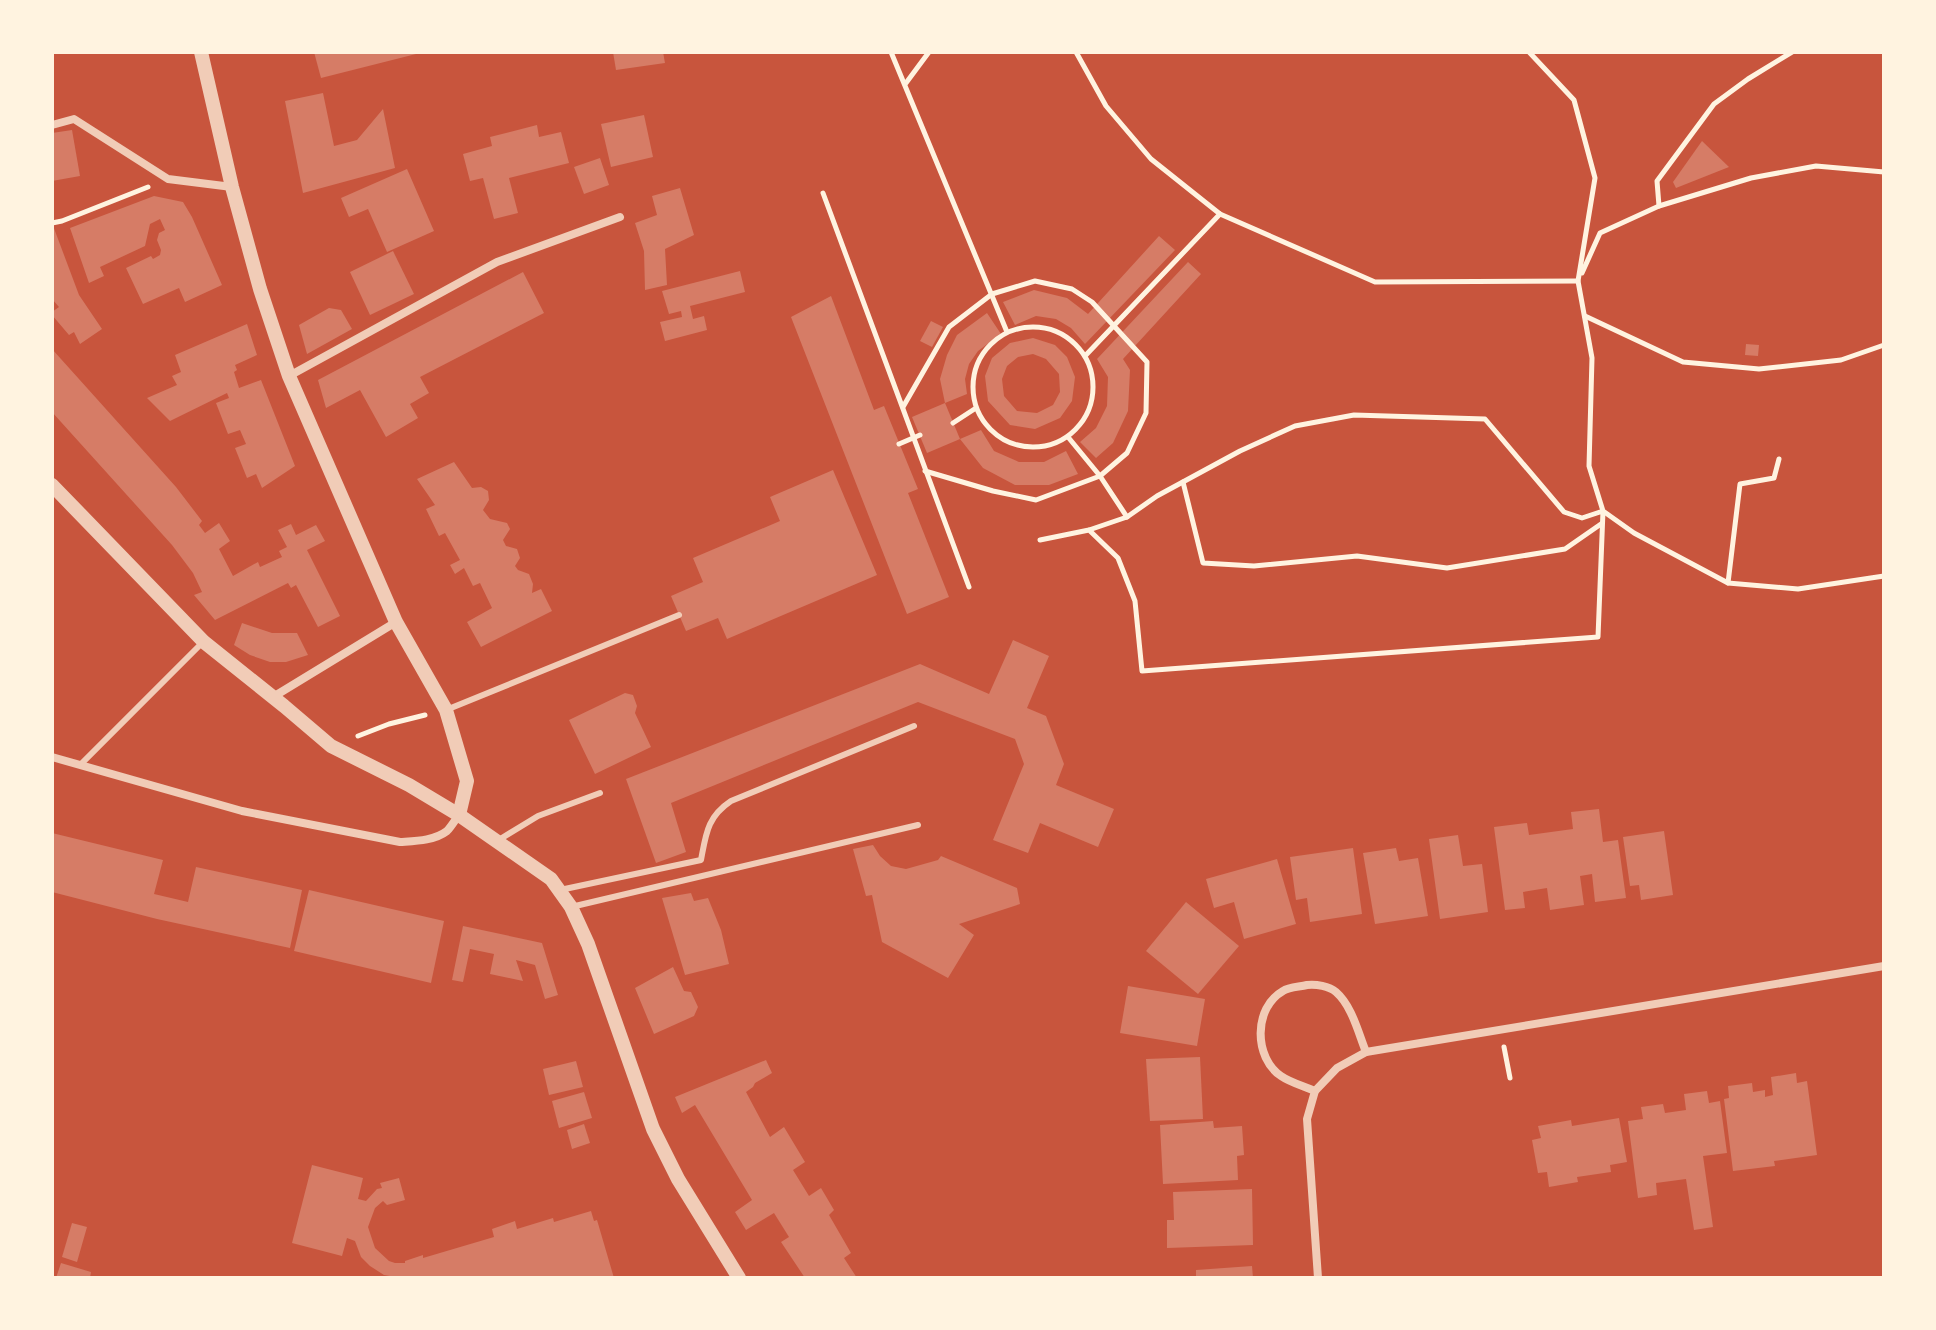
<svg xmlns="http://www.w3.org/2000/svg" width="1936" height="1330" font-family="'IBM Plex Sans',sans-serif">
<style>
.building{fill:#d67c66;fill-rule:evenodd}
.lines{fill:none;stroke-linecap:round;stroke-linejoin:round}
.path{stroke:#fff3e0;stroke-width:5}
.service{stroke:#f1ccb7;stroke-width:6}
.minor{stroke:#f1ccb7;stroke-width:8}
.tertiary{stroke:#f1ccb7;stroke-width:14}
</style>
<rect width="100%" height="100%" fill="#c8553d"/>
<g class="building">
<polygon points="314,52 420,52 420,53 321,78"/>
<polygon points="613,52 663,52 665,63 616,70"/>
<polygon points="323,93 334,146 357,140 383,109 395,168 303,193 285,101"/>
<polygon points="644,115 653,157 611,167 601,124"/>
<polygon points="537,125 539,137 561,132 569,163 509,178 518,213 494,219 483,178 470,181 463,154 492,146 490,137"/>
<polygon points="72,130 80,176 52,181 52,133"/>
<polygon points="1702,141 1729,167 1676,188 1673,182"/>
<polygon points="600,158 609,185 584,194 574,167"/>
<polygon points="407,169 434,231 387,252 368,209 349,217 341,198"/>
<polygon points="680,188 694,235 665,249 667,285 645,290 644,251 635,223 657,215 652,196"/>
<polygon points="154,196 183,202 192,217 222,285 185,302 179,288 143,304 126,268 151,256 153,259 160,255 161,250 157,240 159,233 165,230 160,219 150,224 145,246 100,267 104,276 89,283 70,228"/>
<polygon points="52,223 79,295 102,329 80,344 74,332 69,335 52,315 52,312 59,307 52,299"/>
<polygon points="1159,236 1175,250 1085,344 1071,328 1056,319 1036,316 1015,325 1003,302 1034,290 1067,298 1088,314"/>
<polygon points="393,251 414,294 370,315 350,272"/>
<polygon points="1188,262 1201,274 1123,359 1130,370 1128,411 1113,443 1096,458 1080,442 1096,428 1107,406 1108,377 1097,359"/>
<polygon points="740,271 745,292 690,306 693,319 704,316 707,330 665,341 660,322 682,317 681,311 669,314 662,291"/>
<polygon points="523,272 544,313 420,377 429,393 410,404 418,418 386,437 360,390 326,408 318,380"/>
<polygon points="831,296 874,410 884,406 918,489 908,493 949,597 907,614 791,317"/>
<polygon points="329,308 341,310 352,329 307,354 299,325"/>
<polygon points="987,313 1001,334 978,351 969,364 965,379 967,394 945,403 940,379 947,355 957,335"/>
<polygon points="931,321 943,327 932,347 920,341"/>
<polygon points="247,324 257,355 235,365 237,370 234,372 239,388 261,380 295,466 262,488 256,474 247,478 235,448 246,444 240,430 228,434 216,403 229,398 227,393 170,421 147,398 177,385 172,376 181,372 175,355"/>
<path d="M 1033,338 L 1055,345 L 1067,357 L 1075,377 L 1072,401 L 1060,418 L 1035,429 L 1010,425 L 988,401 L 985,376 L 992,358 L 1010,343 ZM 1033,354 L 1046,359 L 1059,374 L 1060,392 L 1053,405 L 1037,413 L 1017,411 L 1004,396 L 1002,379 L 1007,366 L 1018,357 Z"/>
<polygon points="1746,344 1759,345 1758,356 1745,355"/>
<polygon points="52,349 176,487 202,521 199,525 205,533 219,523 230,541 219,549 233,576 258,562 260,567 282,557 279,551 287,547 278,530 291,524 296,535 316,525 325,541 307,550 340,616 318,627 296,585 291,588 288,583 215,620 194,595 202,592 193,573 172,545 52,412"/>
<polygon points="945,403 960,439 927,453 912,417"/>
<polygon points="981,430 994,451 1019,462 1044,462 1066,451 1078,474 1049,485 1015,485 983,468 960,439"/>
<polygon points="454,462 472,488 481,487 488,491 489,500 483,510 490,519 507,523 510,529 503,540 506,546 517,549 520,558 515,566 518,570 529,574 533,584 532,593 541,589 552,611 481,647 467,622 492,608 480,583 473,586 464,568 455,574 450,565 460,560 445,533 439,536 426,509 435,505 417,479"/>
<polygon points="833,470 877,575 727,639 718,618 686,631 671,596 703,582 693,558 780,521 770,497"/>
<polygon points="242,623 272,633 297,633 308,655 286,662 270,662 250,655 234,645"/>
<polygon points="1013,640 1049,656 1027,708 1046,716 1064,764 1056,785 1114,809 1098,847 1040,823 1028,853 993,840 1024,764 1015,739 918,702 671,803 686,852 656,863 626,779 920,664 989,694"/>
<polygon points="625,693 633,695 637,706 635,713 651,747 595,774 569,720"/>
<polygon points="1599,809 1603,842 1618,840 1626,898 1595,902 1592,874 1580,876 1584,905 1550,910 1547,888 1523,892 1525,908 1505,910 1494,827 1527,823 1529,835 1573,829 1571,812"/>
<polygon points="1664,831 1673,895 1641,900 1639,885 1630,886 1623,837"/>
<polygon points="52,833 163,860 154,894 188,902 196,867 302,890 290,948 157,919 52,892"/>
<polygon points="1458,835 1463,866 1482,864 1488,912 1440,919 1429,839"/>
<polygon points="873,845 880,856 891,866 906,869 938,860 941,856 1017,888 1020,904 959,924 974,935 948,978 882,942 872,895 866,896 853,849"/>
<polygon points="1353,848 1362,914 1310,922 1307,898 1296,900 1290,857"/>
<polygon points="1396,848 1399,861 1418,858 1428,916 1375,924 1363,853"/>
<polygon points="1277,859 1296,924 1244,939 1234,902 1214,908 1206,879"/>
<polygon points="309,890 444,921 431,983 294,951"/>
<polygon points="691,893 694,901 708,898 721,930 729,964 685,975 662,898"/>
<polygon points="1186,902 1239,946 1198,994 1146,951"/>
<polygon points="463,926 542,943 558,995 545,999 535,965 516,960 523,981 490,974 494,954 470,949 463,982 452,980"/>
<polygon points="673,967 684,991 691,992 698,1007 694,1016 654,1034 635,988"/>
<polygon points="1128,986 1205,999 1197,1046 1120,1033"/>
<polygon points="1200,1057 1203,1119 1150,1121 1146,1059"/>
<polygon points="766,1060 772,1073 755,1083 753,1087 746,1092 770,1137 784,1127 805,1162 793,1170 809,1196 821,1188 834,1210 829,1215 851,1253 844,1258 857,1278 805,1278 781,1242 789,1237 774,1213 746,1230 735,1212 752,1200 695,1105 682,1113 675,1097"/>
<polygon points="576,1061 583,1087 549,1095 543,1069"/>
<polygon points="1796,1073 1797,1083 1807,1081 1817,1155 1774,1161 1775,1166 1733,1171 1724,1099 1729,1098 1728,1086 1752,1083 1753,1092 1765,1090 1765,1097 1773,1095 1771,1077"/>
<polygon points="1707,1091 1709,1103 1720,1101 1727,1153 1703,1156 1713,1227 1694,1230 1686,1179 1656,1183 1657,1195 1638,1198 1628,1121 1643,1119 1641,1107 1663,1104 1665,1113 1686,1110 1684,1094"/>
<polygon points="584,1092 592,1118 559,1128 552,1101"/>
<polygon points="1619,1118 1627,1162 1610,1165 1611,1172 1577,1177 1578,1182 1549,1187 1547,1172 1538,1173 1532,1140 1541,1138 1538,1126 1571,1120 1572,1126"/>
<polygon points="1213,1121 1214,1128 1242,1126 1244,1155 1237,1156 1238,1180 1163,1184 1160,1125"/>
<polygon points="584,1124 590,1143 572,1149 567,1130"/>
<polygon points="312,1165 363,1178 358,1199 366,1201 377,1189 382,1188 380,1183 399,1178 405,1200 387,1205 383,1201 375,1208 368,1227 375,1248 389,1261 395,1263 405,1263 405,1261 423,1255 423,1258 494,1237 492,1229 515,1221 517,1229 553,1218 554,1222 591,1211 594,1221 597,1220 614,1278 401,1278 384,1275 370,1266 361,1257 355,1241 347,1238 342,1256 292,1243"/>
<polygon points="1252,1189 1253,1245 1167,1248 1167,1220 1174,1220 1173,1192"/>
<polygon points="72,1223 87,1227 77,1262 62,1257"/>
<polygon points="61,1263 91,1272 90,1278 56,1278"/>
<polygon points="1252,1266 1253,1278 1196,1278 1196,1270"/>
</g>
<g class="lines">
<g class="path">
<polyline points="891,52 1007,332"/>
<polyline points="1076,52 1106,106 1151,159 1220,214 1375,282 1578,281"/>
<polyline points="1529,52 1574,100 1595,178 1578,281 1592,358 1589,466 1603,511 1634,533 1728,583 1798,589 1884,576"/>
<polyline points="906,83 929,52"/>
<polyline points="823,193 969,587"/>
<polyline points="1659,206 1751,178 1816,166 1884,172"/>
<polyline points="52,223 62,221 148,187"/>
<polyline points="1582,273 1600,233 1659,206 1657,181 1714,104 1748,79 1792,52"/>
<polyline points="1585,316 1683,362 1759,369 1841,360 1884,345"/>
<circle cx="1033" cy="387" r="60"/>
<polyline points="1085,356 1220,214"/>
<polyline points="903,407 949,327 992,294 1035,281 1072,289 1092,302 1147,362 1146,413 1127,453 1100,476 1036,500 993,491 925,471"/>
<polyline points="953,423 976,408"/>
<polyline points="1068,437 1100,476 1127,517"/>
<polyline points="899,444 920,435"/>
<polyline points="1183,482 1203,563 1254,566 1357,556 1447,568 1565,549 1601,524"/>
<polyline points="1040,540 1089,530 1127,517 1157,496 1240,451 1295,426 1354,415 1485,419 1564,512 1582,518 1603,511 1598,637 1142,671 1135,601 1118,558 1089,530"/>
<polyline points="1728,583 1740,484 1774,478 1779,459"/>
<polyline points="358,736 389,724 425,715"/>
<polyline points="1504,1047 1510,1078"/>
</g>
<g class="service">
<polyline points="446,710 679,615"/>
<polyline points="80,765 202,643"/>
<polyline points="497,841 538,816 600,793"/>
<path d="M 560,890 L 701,860 C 706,834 707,817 731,801 L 914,726"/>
<polyline points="571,907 918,825"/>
</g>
<g class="minor">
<polyline points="52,125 74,119 168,179 232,187"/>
<polyline points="289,376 497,262 620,217"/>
<polyline points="273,697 396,622"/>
<path d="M 52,757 L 242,811 L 400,842 C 414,841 434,841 447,831 C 451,827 455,820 459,815"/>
<path d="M 1315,1091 C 1304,1086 1291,1083 1281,1076 C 1254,1058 1253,1008 1283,991 C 1289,987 1299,987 1307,985 C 1316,984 1329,986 1336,992 C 1352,1006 1358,1032 1366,1052"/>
<polyline points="1318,1278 1307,1119 1315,1091 1337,1068 1366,1052 1884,966"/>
</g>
<g class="tertiary">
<polyline points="201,52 232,187 260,289 289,376 396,622 446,710 467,781 459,815"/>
<polyline points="52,485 204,642 284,706 331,746 409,785 459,815 551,879 571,907 588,944 653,1129 678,1179 739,1278"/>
</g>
</g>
<rect width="1936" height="1330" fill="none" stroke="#fff3e0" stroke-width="108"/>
</svg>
